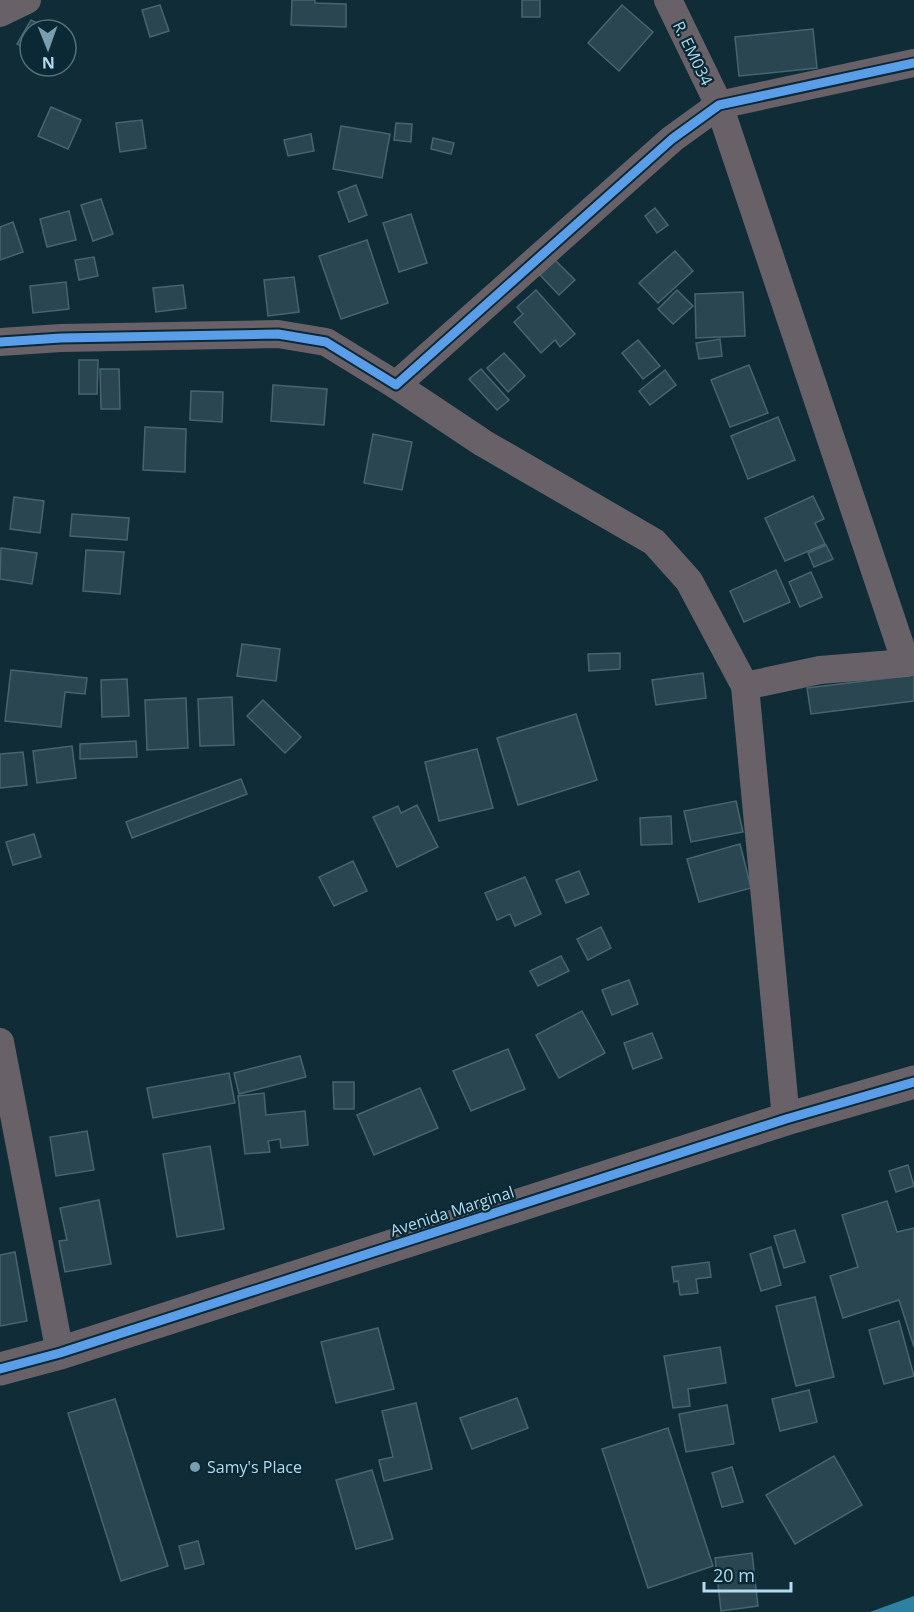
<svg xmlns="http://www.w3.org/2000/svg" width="914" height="1612" font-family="'Open Sans',sans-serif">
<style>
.water{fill:#2d82a4}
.building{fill:#2a4650;stroke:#476571;stroke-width:1.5}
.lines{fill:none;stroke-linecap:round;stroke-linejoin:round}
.minor{stroke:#686268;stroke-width:28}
.tertiary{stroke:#686268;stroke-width:33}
.cycleway-casing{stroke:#0b2835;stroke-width:13}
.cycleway{stroke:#5a9eea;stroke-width:9}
.poi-dot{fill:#799eaf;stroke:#0b2835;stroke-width:2}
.labels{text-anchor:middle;stroke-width:4.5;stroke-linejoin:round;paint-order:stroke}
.street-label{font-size:16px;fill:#b2dbef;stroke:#0b2835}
.poi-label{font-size:16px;fill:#b2dbef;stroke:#0b2835;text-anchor:start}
</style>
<rect width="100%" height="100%" fill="#102c37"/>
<polygon class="water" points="914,1596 914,1612 870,1612"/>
<g class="building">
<polygon points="292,0 315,0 315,3 346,4 346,27 291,25"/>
<rect x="522" y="0" width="18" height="17"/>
<polygon points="160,5 169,31 150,37 142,10"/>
<polygon points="622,5 653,32 619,71 588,43"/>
<polygon points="31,20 50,30 30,30 30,51 17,44"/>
<polygon points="813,29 817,68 739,76 735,37"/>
<polygon points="51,107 81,120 68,149 38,136"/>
<polygon points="142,120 146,148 120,152 116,123"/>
<polygon points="396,123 412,124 411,142 394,140"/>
<polygon points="341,126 390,134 382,178 333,169"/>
<polygon points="311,134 314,151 288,156 284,140"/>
<polygon points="433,138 454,143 451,154 431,149"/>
<polygon points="356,185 367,215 349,222 338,192"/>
<polygon points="101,199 113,234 93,241 81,205"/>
<polygon points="655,208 668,225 657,233 645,216"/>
<polygon points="69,211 76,240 47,247 40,219"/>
<polygon points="411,214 427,263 399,272 383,223"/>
<polygon points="13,222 23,252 0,260 0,227"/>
<polygon points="367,240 388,303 341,319 319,256"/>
<polygon points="675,251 693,271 658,303 639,283"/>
<polygon points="94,257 98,276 79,280 75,260"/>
<polygon points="555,260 575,280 559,295 540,275"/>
<polygon points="294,277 299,312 268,316 264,280"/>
<polygon points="66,282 69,309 33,313 30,286"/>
<polygon points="183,285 186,308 156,312 153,288"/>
<polygon points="536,290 575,334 560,347 555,340 541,353 514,322 523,314 517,307"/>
<polygon points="677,290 693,306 673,324 658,309"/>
<polygon points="743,292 745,336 696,338 695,294"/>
<polygon points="720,339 722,356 699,359 696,343"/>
<polygon points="638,340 660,366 643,379 622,353"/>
<polygon points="504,353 525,376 508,392 487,368"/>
<polygon points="79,360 98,360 97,394 79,394"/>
<polygon points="749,365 768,413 730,427 711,380"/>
<polygon points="100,369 119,369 120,409 101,409"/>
<polygon points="481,369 509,400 497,410 469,379"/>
<polygon points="665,370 676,385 650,405 639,391"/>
<polygon points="273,385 327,389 324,425 271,421"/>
<polygon points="191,391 223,392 222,422 190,420"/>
<polygon points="778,417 795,460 748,479 731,436"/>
<polygon points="145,427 186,429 185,472 143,470"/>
<polygon points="373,434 412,442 402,490 364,483"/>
<polygon points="813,496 824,519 815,523 825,544 785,561 765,518"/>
<polygon points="14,497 44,501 40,533 10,529"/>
<polygon points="72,514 129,518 127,540 70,536"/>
<polygon points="826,545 833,559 814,567 808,553"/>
<polygon points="1,548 37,553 32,584 0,579"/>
<polygon points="86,550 124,552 120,594 83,591"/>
<polygon points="776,570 790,602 744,622 730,591"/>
<polygon points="811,572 822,597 800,607 789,582"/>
<polygon points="242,644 280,649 276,681 237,676"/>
<polygon points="620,653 620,669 589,671 588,654"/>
<polygon points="11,670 87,678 85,694 65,692 61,727 5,721"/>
<polygon points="703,673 706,698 656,705 652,680"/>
<polygon points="914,675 914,701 811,714 807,688"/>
<polygon points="127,679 129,716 102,717 101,680"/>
<polygon points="232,697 234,745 200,746 198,699"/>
<polygon points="186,698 188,748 147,750 145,700"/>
<polygon points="263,700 301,737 285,753 247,716"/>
<polygon points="576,714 597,780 518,805 497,738"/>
<polygon points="136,741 137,757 80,759 80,744"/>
<polygon points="72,746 76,778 37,783 33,751"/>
<polygon points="477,749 493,808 439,821 425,762"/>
<polygon points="23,752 27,785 0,788 0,754"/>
<polygon points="241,779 247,794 132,838 126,822"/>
<polygon points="736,801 743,832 691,842 684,811"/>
<polygon points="417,805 438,847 397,867 373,817 398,806 401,813"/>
<polygon points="671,816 672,844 641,845 640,818"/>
<polygon points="34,834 41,857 13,865 6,842"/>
<polygon points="740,844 751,888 699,902 687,859"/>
<polygon points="353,861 367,891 334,906 319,877"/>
<polygon points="579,871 589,894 566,903 556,880"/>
<polygon points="525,877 541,914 515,926 510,914 497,920 485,893"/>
<polygon points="601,927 611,948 588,960 577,939"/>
<polygon points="561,956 569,971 538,986 530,971"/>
<polygon points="629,980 638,1004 612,1015 602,990"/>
<polygon points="582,1011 605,1053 559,1078 536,1035"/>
<polygon points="652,1033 662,1058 633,1069 624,1043"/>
<polygon points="508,1049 525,1089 471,1111 453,1071"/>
<polygon points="300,1056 306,1077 239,1094 234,1073"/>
<polygon points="229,1073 235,1103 153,1118 147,1088"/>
<polygon points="333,1082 354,1082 354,1109 334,1109"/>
<polygon points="420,1088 438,1128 374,1155 357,1115"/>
<polygon points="264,1093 266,1115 305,1111 308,1145 281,1148 280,1139 268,1141 270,1152 245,1154 238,1096"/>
<polygon points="87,1131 94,1170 56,1176 50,1137"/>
<polygon points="210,1146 224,1229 177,1237 163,1154"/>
<polygon points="908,1165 914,1186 896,1192 889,1171"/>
<polygon points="99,1200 111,1264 65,1272 59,1241 67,1240 60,1208"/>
<polygon points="887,1201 897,1232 914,1228 914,1347 899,1300 843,1318 830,1276 858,1267 842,1215"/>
<polygon points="795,1230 805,1262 784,1268 774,1236"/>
<polygon points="771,1247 781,1285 761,1291 750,1254"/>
<polygon points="15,1252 27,1321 0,1326 0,1255"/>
<polygon points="709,1262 711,1277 696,1279 698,1293 680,1295 678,1281 674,1282 672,1267"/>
<polygon points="815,1297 834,1377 796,1386 776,1306"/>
<polygon points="899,1321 914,1376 884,1384 869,1330"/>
<polygon points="378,1328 394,1389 336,1403 321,1342"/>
<polygon points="720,1347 726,1383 688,1389 690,1406 673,1408 664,1356"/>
<polygon points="809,1390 817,1422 780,1431 772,1399"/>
<polygon points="517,1398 528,1428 472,1449 460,1418"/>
<polygon points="115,1399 168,1566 121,1581 68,1413"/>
<polygon points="416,1403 432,1469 384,1481 379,1460 393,1457 382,1411"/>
<polygon points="727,1405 734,1444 686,1452 679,1414"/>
<polygon points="668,1428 713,1566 648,1588 602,1449"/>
<polygon points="834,1456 862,1505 795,1544 766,1495"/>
<polygon points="732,1467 743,1502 722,1507 712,1473"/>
<polygon points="372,1470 393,1539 356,1549 336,1480"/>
<polygon points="198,1541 204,1564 185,1569 179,1546"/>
<polygon points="752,1553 758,1606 721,1611 715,1558"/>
</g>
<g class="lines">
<g class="minor">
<polyline points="668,0 719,105 906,663 914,660"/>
<polyline points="0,13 27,0"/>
<polyline points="0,342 61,338 278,334 326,342 396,385 672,139 719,105 914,63"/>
<polyline points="396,385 483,443 654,542 689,581 745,686 820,670 906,663"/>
<polyline points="745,686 786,1119"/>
<polyline points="0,1042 60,1353"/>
</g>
<polyline class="tertiary" points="0,1369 60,1353 786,1119 914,1082"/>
<g class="cycleway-casing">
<g id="cycleway">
<polyline points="0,342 61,338 278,334 326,342 396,385 672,139 719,105 914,63"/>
<polyline points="0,1369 60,1353 786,1119 914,1082"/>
</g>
</g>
<use href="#cycleway" class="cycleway"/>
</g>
<circle class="poi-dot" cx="195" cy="1467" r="6"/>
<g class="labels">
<g class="street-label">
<text transform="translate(693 53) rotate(64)" y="6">R. EM034</text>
<text transform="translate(452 1211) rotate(-18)" y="6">Avenida Marginal</text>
</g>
<g class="poi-label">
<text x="207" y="1473">Samy's Place</text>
</g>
</g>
<g transform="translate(48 48) rotate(179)"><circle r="28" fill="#0b2835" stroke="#4e707f" stroke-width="1.5"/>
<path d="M0-4.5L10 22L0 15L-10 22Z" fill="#799eaf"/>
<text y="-9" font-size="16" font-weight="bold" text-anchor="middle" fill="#b2dbef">N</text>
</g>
<path d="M704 1582v9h87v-9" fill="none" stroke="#b2dbef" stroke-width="3"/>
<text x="713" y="1582" font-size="18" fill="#b2dbef" stroke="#0b2835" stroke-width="4.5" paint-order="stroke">20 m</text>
</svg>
